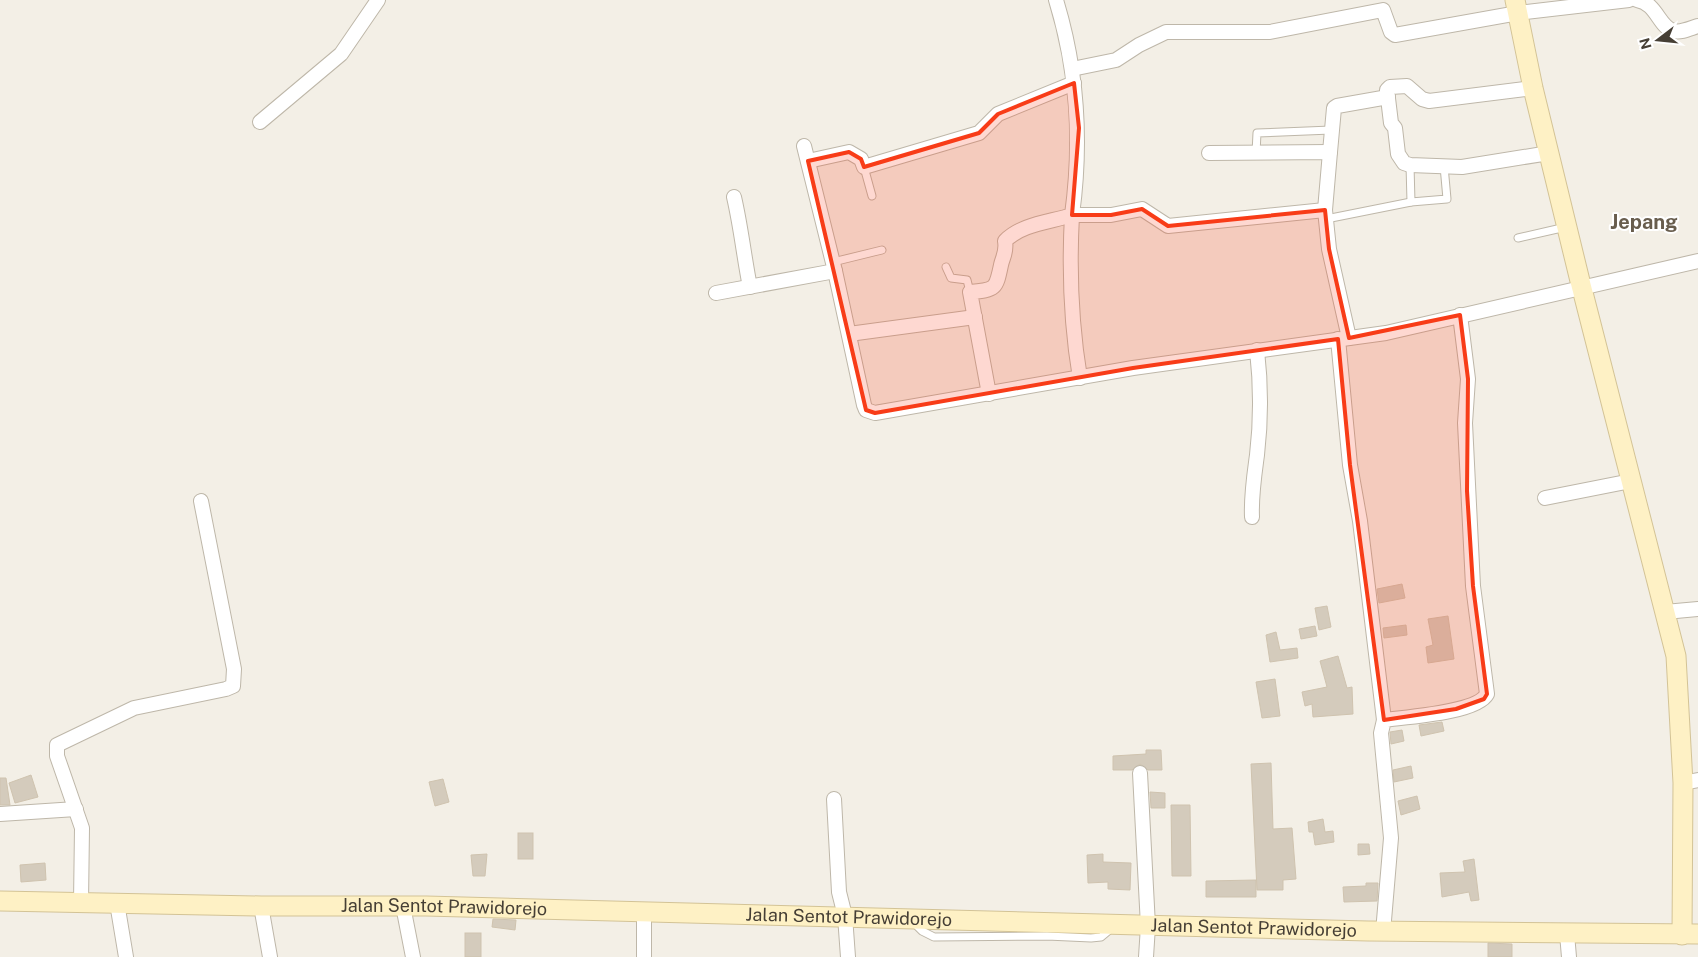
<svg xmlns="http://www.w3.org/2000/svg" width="1698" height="957" font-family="'Public Sans',sans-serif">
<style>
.building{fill:#d4cbbc;stroke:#cfc3af}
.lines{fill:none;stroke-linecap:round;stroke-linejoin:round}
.lane-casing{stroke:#beb7a9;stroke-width:9}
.street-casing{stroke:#beb7a9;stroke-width:16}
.secondary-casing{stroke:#d3c396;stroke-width:21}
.lane{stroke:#fff;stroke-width:7}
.street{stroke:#fff;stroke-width:14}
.secondary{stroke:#fef1c5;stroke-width:19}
.marked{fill:#f83c18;fill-opacity:0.2;stroke:#f83c18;stroke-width:4;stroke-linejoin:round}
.labels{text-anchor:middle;stroke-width:4;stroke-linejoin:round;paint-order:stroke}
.street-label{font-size:18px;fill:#463f35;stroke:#fff}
.quarter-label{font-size:20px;font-weight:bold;fill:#685d4d;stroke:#fff}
</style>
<rect width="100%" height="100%" fill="#f3efe6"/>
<g class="building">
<polygon points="1402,584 1405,598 1379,603 1377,589"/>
<polygon points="1327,606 1331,627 1319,630 1315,608"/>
<polygon points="1448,616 1454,659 1428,663 1426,647 1433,645 1428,619"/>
<polygon points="1406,625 1407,635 1384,638 1383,628"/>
<polygon points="1315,626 1317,636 1301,639 1299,629"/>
<polygon points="1276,632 1280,650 1297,648 1298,658 1270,662 1266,635"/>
<polygon points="1338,656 1347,688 1352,687 1353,714 1313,717 1312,704 1305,706 1302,692 1327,687 1320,661"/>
<polygon points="1275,679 1280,716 1262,718 1256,682"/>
<polygon points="1442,722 1444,731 1421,736 1419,725"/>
<polygon points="1402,730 1404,741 1391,744 1390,732"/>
<polygon points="1146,750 1161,750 1162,770 1148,770 1140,764 1132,770 1113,770 1113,756 1146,754"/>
<polygon points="1271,763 1273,829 1292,828 1296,879 1283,880 1283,890 1257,890 1251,764"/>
<polygon points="1411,766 1413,778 1394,782 1393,770"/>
<polygon points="31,775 38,797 15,803 9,783"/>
<polygon points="0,778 6,778 10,805 0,805"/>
<polygon points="443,779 449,802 435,806 429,782"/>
<polygon points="1150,792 1165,793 1165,808 1151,808"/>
<polygon points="1417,796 1420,809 1401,815 1398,801"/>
<polygon points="1171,805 1190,805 1191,876 1172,876"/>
<polygon points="1323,819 1325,832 1333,831 1334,842 1315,845 1313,832 1309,832 1308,822"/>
<rect x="518" y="833" width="15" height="26"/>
<polygon points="1358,844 1369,844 1370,854 1358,855"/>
<polygon points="487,854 485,876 473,876 471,855"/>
<polygon points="1103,854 1103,862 1131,863 1130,890 1108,889 1108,882 1088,883 1087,855"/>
<polygon points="1474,859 1479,900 1471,901 1469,892 1442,897 1440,873 1465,872 1463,861"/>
<polygon points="45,863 46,880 21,882 20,865"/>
<polygon points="1256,880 1256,897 1206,897 1206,881"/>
<polygon points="1366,883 1378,883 1377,901 1344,902 1343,887 1366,886"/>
<polygon points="493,919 516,920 515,930 492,927"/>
<rect x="465" y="933" width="16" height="24"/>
<polygon points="1488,943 1512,944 1512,957 1488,957"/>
</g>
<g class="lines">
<g class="lane-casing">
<g id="lane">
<polyline points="1256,153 1257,133 1331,130"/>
<polyline points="1410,165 1411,202 1447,199 1444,166"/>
<polyline points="864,167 872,196"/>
<polyline points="1326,219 1411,202"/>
<polyline points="1518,238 1566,227"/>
<polyline points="833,262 882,250"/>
<polyline points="946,267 951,278 967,280 970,292"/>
<polyline points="914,923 922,931 934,937 1047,936 1091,938 1101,937 1113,927"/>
</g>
</g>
<g class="street-casing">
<g id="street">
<path d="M 1637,0 C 1657,3 1659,28 1674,31 C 1681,33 1691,28 1698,26"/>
<polyline points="1072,69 1116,60 1139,45 1166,32 1270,32 1383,10 1391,32 1395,35 1518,13 1629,0"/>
<polyline points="1533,88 1429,101 1422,99 1407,86 1390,87 1387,90 1391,123 1395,128 1398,154 1404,163 1410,165 1462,167 1549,153"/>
<polyline points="260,122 341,54 378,0"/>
<polyline points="804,146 835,271 864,405 866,410 875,413 1133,368 1386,333 1698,261"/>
<polyline points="1330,152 1334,108 1337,106 1388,97"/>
<polyline points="1209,153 1330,152 1325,210 1329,249 1349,338"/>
<polyline points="808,161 849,152 861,159 864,167 979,133 998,114 1074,83"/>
<path d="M 734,197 C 741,227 744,257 750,287"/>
<polyline points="716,293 835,271"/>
<polyline points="849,334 975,317"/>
<polyline points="1338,339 1350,465 1360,521 1384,720"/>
<path d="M 1080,378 C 1071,324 1069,270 1072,215 L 1111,215 L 1142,209 L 1168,226 L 1325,210"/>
<path d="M 989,394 L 970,292 C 996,290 996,289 1001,265 C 1003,256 1007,252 1005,241 C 1021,224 1051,222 1072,215 C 1082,141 1078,72 1056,0"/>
<polyline points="1545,498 1631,481"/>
<path d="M 1252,517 C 1251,496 1254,477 1257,455 C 1261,421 1261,385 1257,350"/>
<polyline points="1665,612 1698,609"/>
<polyline points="1140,773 1148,926 1146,957"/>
<polyline points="1683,783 1698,780"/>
<polyline points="834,799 839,892 845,916 848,957"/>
<polyline points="0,814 76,809"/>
<polyline points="81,902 82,828 57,756 57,745 134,708 226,689 233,686 234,669 201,501"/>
<polyline points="117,903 126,957"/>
<polyline points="261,906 270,957"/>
<polyline points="403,906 413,957"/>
<path d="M 1383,932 L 1391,838 L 1381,733 L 1384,720 C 1406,717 1477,713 1487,694 L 1473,586 L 1465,423 L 1468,379 L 1460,315"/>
<polyline points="1567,934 1569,957"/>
<polyline points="644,957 644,912"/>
</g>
</g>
<g class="secondary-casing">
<g id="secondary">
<polyline points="1515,0 1533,88 1580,281 1676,656 1683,783 1682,935"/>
<path id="s1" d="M 0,901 L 261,906 L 426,906 L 1368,931 L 1698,934"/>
</g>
</g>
<use href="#lane" class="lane"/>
<use href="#street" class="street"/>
<use href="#secondary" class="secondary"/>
</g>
<path class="marked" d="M 1074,83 L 1079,128 L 1072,215 L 1111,215 L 1142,209 L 1168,226 L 1325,210 L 1329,249 L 1349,338 L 1460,315 L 1468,379 L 1467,491 L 1473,586 L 1487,694 L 1484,699 L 1456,709 L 1384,720 L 1350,465 L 1338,339 L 1133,368 L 875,413 L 866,410 L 808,161 L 849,152 L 861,159 L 864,167 L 979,133 L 998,114 Z"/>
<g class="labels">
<g class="street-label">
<text dy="6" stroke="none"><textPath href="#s1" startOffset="444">Jalan Sentot Prawidorejo</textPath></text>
<text dy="6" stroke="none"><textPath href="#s1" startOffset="849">Jalan Sentot Prawidorejo</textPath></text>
<text dy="6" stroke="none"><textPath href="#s1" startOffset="1254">Jalan Sentot Prawidorejo</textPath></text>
</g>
<g class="quarter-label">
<text x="1644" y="229">Jepang</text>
</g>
</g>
<g transform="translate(1658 40) rotate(254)" stroke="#ffffff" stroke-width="4" paint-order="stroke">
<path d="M0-4L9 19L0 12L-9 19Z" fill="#463f35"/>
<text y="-8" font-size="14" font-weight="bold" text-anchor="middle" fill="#463f35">N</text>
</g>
</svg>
